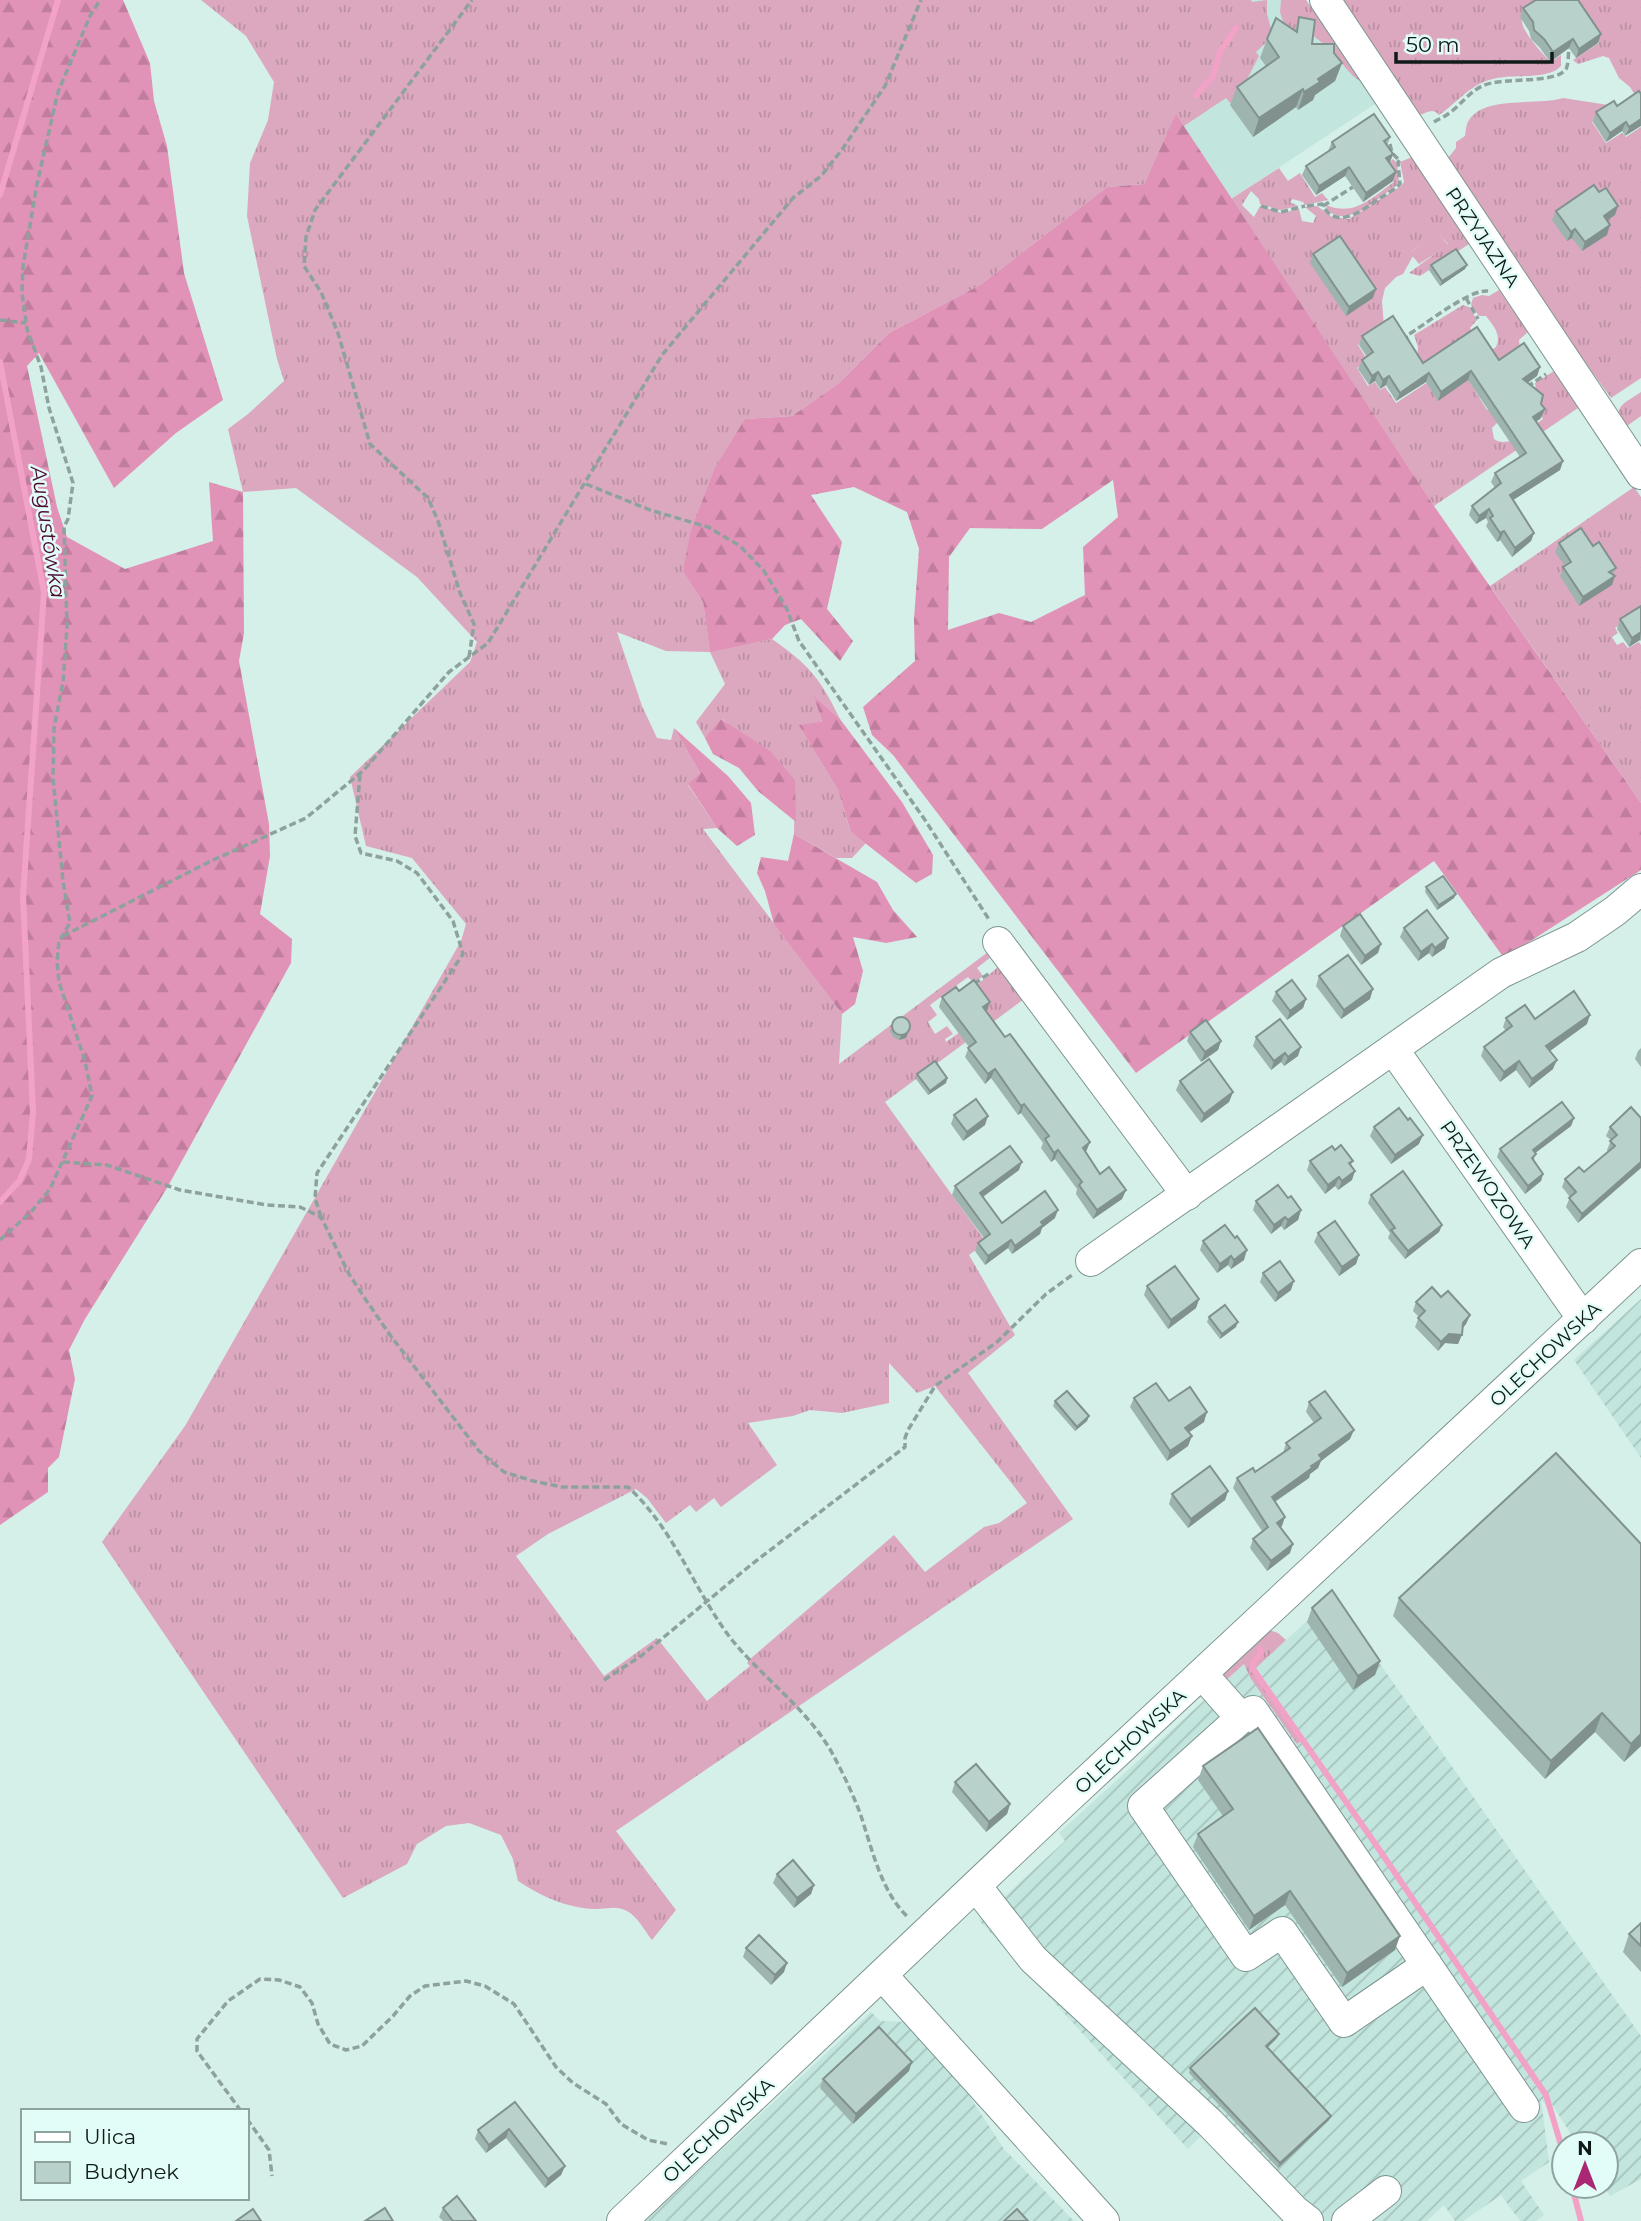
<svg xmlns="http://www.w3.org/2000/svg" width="1641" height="2221" font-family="Montserrat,sans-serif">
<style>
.built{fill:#c2e5de}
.industrial{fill:url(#industrial-furrows)}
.grass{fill:url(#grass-tufts);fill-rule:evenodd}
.forest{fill:url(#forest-firs);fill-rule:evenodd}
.green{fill:#dba8bf}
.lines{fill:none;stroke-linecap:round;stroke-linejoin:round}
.stream{stroke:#f3a2c7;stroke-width:6}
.minor-casing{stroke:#7d9590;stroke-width:32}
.path{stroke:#8ea29d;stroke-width:3.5;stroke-dasharray:7 3.5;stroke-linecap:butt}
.minor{stroke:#fff;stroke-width:30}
.wall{fill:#9eb4af}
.shaded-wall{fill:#81928e}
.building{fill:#b8d1cb;stroke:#81928e;stroke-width:2}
.labels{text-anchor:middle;stroke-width:5;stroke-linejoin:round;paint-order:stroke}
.street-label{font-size:19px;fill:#101a18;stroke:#e2fdf7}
.water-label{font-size:21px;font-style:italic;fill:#500933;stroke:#e2fdf7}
</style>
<defs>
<pattern id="industrial-furrows" width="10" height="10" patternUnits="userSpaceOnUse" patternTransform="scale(1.75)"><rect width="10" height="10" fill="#c2e5de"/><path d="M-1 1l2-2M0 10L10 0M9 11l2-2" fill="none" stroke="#a6c4be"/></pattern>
<pattern id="grass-tufts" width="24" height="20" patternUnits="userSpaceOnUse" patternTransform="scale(1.75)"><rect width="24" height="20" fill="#dba8bf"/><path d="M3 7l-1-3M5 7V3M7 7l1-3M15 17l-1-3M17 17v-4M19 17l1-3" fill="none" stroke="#bb90a3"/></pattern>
<pattern id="forest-firs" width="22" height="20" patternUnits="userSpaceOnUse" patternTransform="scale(1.75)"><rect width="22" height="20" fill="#e192b7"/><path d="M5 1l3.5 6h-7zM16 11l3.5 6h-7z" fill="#c07d9d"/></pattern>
</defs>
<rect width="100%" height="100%" fill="#d5efe9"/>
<polygon class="built" points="1231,0 1306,0 1375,104 1231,199 1176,114"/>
<g class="industrial">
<polygon points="1641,1299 1641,1458 1574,1360"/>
<polygon points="1333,1597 1641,2036 1641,2179 1610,2196 1604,2186 1606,2186 1606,2144 1577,2144 1550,2101 1545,2104 1541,2099 1549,2162 1521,2181 1544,2215 1536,2221 1520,2221 1501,2195 1463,2221 1455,2221 1444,2205 1427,2221 1287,2221 1204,2133 1188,2149 979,1920 1065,1841 1059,1833 1244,1664 1251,1679 1304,1738 1256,1668"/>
<polygon points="871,2012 880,2021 907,2022 950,2067 1004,2149 1074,2221 645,2221"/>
</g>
<g class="grass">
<path d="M 201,0 L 1251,0 L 1252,2 L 1267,0 L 1267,14 L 1273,36 L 1256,52 L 1259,56 L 1237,99 L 1230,103 L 1226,98 L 1184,126 L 1176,115 L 1144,184 L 1107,187 L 980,285 L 889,333 L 839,383 L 792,416 L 745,419 L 683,570 L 703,602 L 710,651 L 772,639 C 809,665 820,678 840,719 L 815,697 L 822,723 L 800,726 L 838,790 L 851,832 L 866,843 L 852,858 L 836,858 L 794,834 L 795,780 L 722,719 L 705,738 L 696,722 L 725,684 L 710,652 L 666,651 L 617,632 L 642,706 L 657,738 L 671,740 L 674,728 L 700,773 L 688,785 L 717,828 L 703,829 L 842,1014 L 839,1064 L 988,952 L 991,957 L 977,968 L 983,976 L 974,983 L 968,977 L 930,1005 L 937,1015 L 928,1022 L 935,1034 L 947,1026 L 953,1034 L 945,1039 L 946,1042 L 988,1012 L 972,989 L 998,967 L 1028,996 L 885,1102 L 986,1242 L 969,1255 L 1015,1335 L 968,1373 L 1073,1519 L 616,1831 L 676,1910 L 652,1940 C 645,1931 637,1916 627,1911 C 616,1905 607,1909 595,1909 C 566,1908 541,1896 518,1881 L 513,1859 L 501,1835 L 469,1823 L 446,1826 L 417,1844 L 407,1864 L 343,1898 L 102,1542 L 185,1426 L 461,941 L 466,924 L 412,858 L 366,846 L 350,777 L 470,662 L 477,642 L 417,577 L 296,488 L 243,492 L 228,429 L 248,414 L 284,381 L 277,359 L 247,216 L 250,163 L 268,120 L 274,82 L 246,36 ZM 889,1363 L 917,1393 L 935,1386 L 1027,1503 L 999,1523 L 984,1527 L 925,1572 L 894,1535 L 750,1659 L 747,1663 L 750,1666 L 707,1701 L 657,1638 L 604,1676 L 516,1556 L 548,1534 L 636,1489 L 647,1498 L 666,1523 L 690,1505 L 696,1512 L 714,1498 L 721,1507 L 777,1465 L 748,1423 L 793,1416 L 810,1410 L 842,1413 L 889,1403 Z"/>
<path d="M 1281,0 L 1306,0 L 1360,81 C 1348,74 1340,59 1329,48 C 1324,43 1317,40 1312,34 L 1298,33 L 1285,28 L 1280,12 Z"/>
<path d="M 1339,0 L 1537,0 C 1532,4 1523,11 1522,17 C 1519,29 1540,50 1547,59 L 1552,61 L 1561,55 L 1561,66 C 1547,81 1514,73 1493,79 C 1470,84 1457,103 1439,115 C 1433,107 1427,113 1419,115 Z"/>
<polygon points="1570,0 1641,0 1641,105 1630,87 1619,78 1609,58 1603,56 1578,64 1573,60 1599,43"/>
<path d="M 1563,98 L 1608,105 L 1612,109 L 1592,122 L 1606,143 L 1622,133 L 1626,137 L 1641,127 L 1641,378 L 1611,398 L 1495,238 L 1448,158 L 1456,148 L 1456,142 L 1465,136 C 1466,131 1466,124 1469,120 C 1485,95 1538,106 1563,98 Z"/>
<path d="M 1412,157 L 1469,244 L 1420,276 L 1409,273 L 1448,244 L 1437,232 L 1411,252 L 1413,256 L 1403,274 L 1396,277 L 1385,288 L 1382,301 L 1384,327 L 1358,345 L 1368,361 L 1357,368 L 1368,386 L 1375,382 L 1380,390 L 1385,387 L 1396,403 L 1428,382 L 1417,359 L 1418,347 L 1414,335 L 1463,305 L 1469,307 L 1477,320 L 1470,328 L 1474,335 L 1448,379 L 1496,347 C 1502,334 1493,326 1486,316 L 1479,316 L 1471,305 L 1473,298 L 1482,295 L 1489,296 L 1499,290 L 1528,332 L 1519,340 L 1520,350 L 1471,384 L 1487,410 L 1491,408 L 1499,421 L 1492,428 L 1494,439 C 1509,450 1530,428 1543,419 L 1539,412 L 1535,383 L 1554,371 L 1578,408 L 1434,506 L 1231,199 L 1279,168 L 1288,181 L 1300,173 L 1315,197 L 1322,193 L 1328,200 L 1305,205 L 1303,202 L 1293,199 L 1290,202 L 1298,206 L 1280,210 L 1260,204 L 1259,199 L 1251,191 L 1242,205 L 1254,217 L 1260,206 L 1282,213 L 1299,209 L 1302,221 L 1313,223 L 1316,216 L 1305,207 L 1317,206 L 1332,217 L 1349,219 L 1401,186 L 1404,182 L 1400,162 Z"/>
<path d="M 1393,159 L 1397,163 L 1399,182 L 1396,186 C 1378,198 1348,229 1327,210 L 1326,205 C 1355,217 1371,198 1394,182 L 1385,167 Z"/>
<path d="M 1641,392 L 1641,416 L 1624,428 C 1611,406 1624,404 1641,392 Z"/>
<polygon points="1634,487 1641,497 1641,612 1615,628 1618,633 1612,637 1617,645 1623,642 1628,648 1639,642 1641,645 1641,803 1490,586"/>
<polygon points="1269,1630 1278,1633 1286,1640 1256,1668 1304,1739 1297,1744 1251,1679 1244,1664 1224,1682 1224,1673"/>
</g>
<g class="forest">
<polygon points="0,0 123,0 150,63 154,101 167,146 184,273 223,400 176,433 114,488 39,353 27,366 57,507 67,537 125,569 213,541 209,482 243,492 244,633 239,661 269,824 270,856 260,914 292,939 291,963 167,1188 85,1319 69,1350 75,1379 59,1457 48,1468 48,1492 0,1525"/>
<path d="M 1176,114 L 1434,506 L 1641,803 L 1641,870 L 1504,958 L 1434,861 L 1136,1073 L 893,755 L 872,735 L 863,707 L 915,661 L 914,620 L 919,549 L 907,512 L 854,487 L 811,495 L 842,542 L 827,609 L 853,641 L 840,661 L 801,619 L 785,625 L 772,639 L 710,652 L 703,602 L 683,571 L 691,530 L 715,468 L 745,419 L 792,416 L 839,383 L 889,333 L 980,285 L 1107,187 L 1144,184 ZM 1113,480 L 1118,517 L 1083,547 L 1085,595 L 1031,622 L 999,613 L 948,630 L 949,557 L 970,528 L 1042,529 Z"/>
<polygon points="814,696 840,719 902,802 933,855 932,874 916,883 851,832 838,790 799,725 822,722"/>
<polygon points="721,719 770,751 795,780 796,822 758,791 739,768 713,754 705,738"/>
<polygon points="674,728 728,776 751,803 755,835 737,846 717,828 688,784 700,773"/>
<polygon points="794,834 877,882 893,910 917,937 886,943 853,937 863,971 855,1004 842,1014 774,924 765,891 757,873 761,857 788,861"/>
</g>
<polygon class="green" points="1437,231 1448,245 1419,264 1410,253"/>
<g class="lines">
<g class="stream">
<polyline points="1196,95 1213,76 1220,52 1236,28"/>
<polyline points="0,195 58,0"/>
<polyline points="0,362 44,592 23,896 33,1112 29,1159 20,1180 0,1202"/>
<polyline points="1260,1649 1261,1653 1253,1662 1253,1669 1372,1839 1546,2095 1564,2155"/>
<polyline points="1572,2186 1581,2221"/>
</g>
<g class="minor-casing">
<g id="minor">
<polyline points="1325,0 1641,474"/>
<polyline points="998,942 1187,1195"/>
<polyline points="1393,1049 1583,1319"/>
<polyline points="1091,1261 1501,973 1577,937 1615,911 1641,889"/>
<polyline points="1202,1674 1241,1718 1253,1711 1524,2107"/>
<polyline points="1241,1718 1143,1806 1246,1956 1282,1932 1344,2022 1427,1965"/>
<polyline points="976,1886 1033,1959 1210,2123 1295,2211 1308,2221"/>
<polyline points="882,1975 1104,2221"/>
<polyline points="622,2221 1065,1801 1641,1264"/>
<polyline points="1347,2221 1386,2191"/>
</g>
</g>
<g class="path">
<path d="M 1434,122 C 1439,119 1444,117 1448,114 C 1460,106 1468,93 1482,86 C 1504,76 1554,85 1566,69 C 1569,63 1568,54 1569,48"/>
<polyline points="1390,144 1392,153 1399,160"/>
<polyline points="1261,206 1281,212 1305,206"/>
<path d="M 1307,206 L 1322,204 C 1334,229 1357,214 1373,203 C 1382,196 1392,192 1400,184 L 1398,162 L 1402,158"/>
<polyline points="1323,206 1353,187"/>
<polyline points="1466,298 1478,319"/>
<polyline points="0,320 26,323"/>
<path d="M 1408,342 L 1406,336 C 1425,325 1469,289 1488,291"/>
<polyline points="1527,387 1546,374"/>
<polyline points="586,484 650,510 708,527 740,546 764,571 786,607 799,641 925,820 990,921"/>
<polyline points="469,657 474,624 460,593 438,521 428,498 370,444 338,333 321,292 304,266 306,237 315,210 472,0"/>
<polyline points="63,936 211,861 306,818 363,771 449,672 488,643 662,355 793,198 821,176 841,151 885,86 921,0"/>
<polyline points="974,984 991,972"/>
<path d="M 63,1162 L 107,1165 L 180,1190 L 267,1205 L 300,1207 L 321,1217 L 349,1274 L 364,1297 L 390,1335 L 479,1451 L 504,1472 L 533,1481 L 562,1487 L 628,1487 C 675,1530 694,1591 732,1640 C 763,1678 806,1708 831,1751 C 842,1771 852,1792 860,1813 C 872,1848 881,1893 909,1918"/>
<polyline points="321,1217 315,1198 317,1173 463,954 453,921 417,873 397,861 361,853 355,836 360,774"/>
<polyline points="0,1240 31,1212 50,1189 92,1096 85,1061 59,982 57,962 59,941 70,923 63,881 53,778 54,728 63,682 67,627 64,527 68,519 73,483 49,408 41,367 27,329 22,293 23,266 37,184 58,92 90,16 100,0"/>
<polyline points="604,1680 641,1656 752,1564 905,1447 905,1438 908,1430 935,1386 997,1342 1046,1294 1072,1275"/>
<polyline points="241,2111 197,2051 197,2039 228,2001 260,1979 279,1980 300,1987 312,2003 318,2024 330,2044 346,2050 362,2046 393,2016 410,1996 425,1986 466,1981 485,1986 514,2004 556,2067 573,2083 606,2104 621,2124 648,2140 668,2144"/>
<polyline points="247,2119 269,2150 272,2176"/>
</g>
<use href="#minor" class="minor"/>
</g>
<g class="wall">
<polygon points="1523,8 1598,43 1576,58 1569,48 1550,62 1540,48 1531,39 1529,31 1520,17"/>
<polygon points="1299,17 1312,44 1334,53 1342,63 1335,81 1315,95 1313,100 1298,110 1296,107 1253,137 1230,105 1237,87 1266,66 1260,58 1267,39 1295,30"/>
<polygon points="1641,94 1625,136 1622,131 1606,142 1593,122 1596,112 1617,106"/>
<polygon points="1390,137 1387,146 1393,154 1390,163 1393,181 1363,202 1345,176 1316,195 1302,175 1306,166 1328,151 1332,142"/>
<polygon points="1556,211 1615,215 1607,220 1607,235 1582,251 1572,238 1567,241 1552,220"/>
<polygon points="1313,254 1373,298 1346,316 1310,263"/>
<polygon points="1431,265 1467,265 1465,269 1440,286 1429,270"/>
<polygon points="1362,336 1423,363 1499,360 1540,367 1537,376 1527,383 1541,404 1541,418 1536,422 1563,461 1560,470 1513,500 1534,533 1531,541 1512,557 1500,540 1497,542 1486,526 1488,522 1486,518 1476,524 1469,515 1472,506 1495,488 1491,482 1495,473 1520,457 1468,380 1438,401 1426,382 1396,401 1386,385 1380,389 1375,381 1369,385 1358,369 1362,360 1367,357 1359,345"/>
<polygon points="1559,543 1593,546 1616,568 1613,575 1615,576 1612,585 1579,606 1560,576 1565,566 1555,552"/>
<polygon points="1641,606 1641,641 1640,640 1629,647 1617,629 1620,619"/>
<polygon points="1426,887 1456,894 1454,898 1437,910 1425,892"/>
<polygon points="1343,926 1378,953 1361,965 1340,936"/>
<polygon points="1404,928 1445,948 1432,957 1429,953 1418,961 1400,937"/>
<polygon points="1319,976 1370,999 1341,1019 1316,986"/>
<polygon points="959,991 987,1011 986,1012 1086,1152 1100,1174 1126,1190 1122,1199 1093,1219 1076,1194 1077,1189 1055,1159 1051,1162 1041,1148 1043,1143 1021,1113 1018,1115 991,1078 985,1084 965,1057 969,1047 939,1007 942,997"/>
<polygon points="1276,992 1306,999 1303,1008 1287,1020 1272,1001"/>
<polygon points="1506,1018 1535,1019 1587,1024 1550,1051 1553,1069 1529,1088 1516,1070 1500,1082 1481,1056 1484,1047 1506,1031 1503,1027"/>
<polygon points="895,1019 911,1027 906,1038 899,1040 893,1037 890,1031"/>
<polygon points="1190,1032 1221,1041 1218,1050 1201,1062 1187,1041"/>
<polygon points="1256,1037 1298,1056 1284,1066 1281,1062 1271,1070 1253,1046"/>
<polygon points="1641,1048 1641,1067 1635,1059 1638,1051"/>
<polygon points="917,1074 947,1078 946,1083 928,1095 916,1079"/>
<polygon points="1180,1081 1233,1092 1229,1102 1201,1123 1176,1090"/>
<polygon points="954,1115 985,1125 963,1141 951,1124"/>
<polygon points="1574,1118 1571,1126 1535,1153 1534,1161 1543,1174 1541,1181 1525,1194 1497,1157 1500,1149"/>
<polygon points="1641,1118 1578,1223 1566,1207 1570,1197 1562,1187 1565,1179 1584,1172 1608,1152 1607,1150 1611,1140 1606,1136 1610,1127"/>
<polygon points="1374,1127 1419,1144 1391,1164 1370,1136"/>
<polygon points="1335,1150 1353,1161 1351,1165 1352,1180 1338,1190 1335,1186 1325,1194 1307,1170 1310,1161"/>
<polygon points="1019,1170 983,1197 1002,1223 1055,1218 1042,1228 1040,1234 1012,1254 1008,1248 985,1265 975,1251 978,1243 984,1238 952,1195 955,1186"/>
<polygon points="1371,1195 1442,1225 1439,1232 1405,1259 1388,1238 1390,1233 1368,1203"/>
<polygon points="1288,1198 1301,1210 1298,1220 1284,1230 1281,1226 1271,1234 1253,1210 1256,1201"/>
<polygon points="1318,1233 1359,1255 1356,1264 1339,1276 1314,1242"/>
<polygon points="1203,1241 1244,1260 1231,1269 1228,1265 1217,1273 1200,1250"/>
<polygon points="1263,1273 1291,1290 1275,1302 1260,1282"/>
<polygon points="1147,1286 1199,1299 1196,1308 1168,1329 1144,1295"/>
<polygon points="1441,1297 1470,1315 1466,1324 1462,1329 1458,1344 1445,1343 1438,1351 1415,1327 1419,1317 1413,1311 1416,1302"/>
<polygon points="1209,1317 1236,1327 1220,1339 1207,1322"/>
<polygon points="1134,1398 1169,1401 1204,1422 1189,1432 1188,1446 1167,1461 1130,1407"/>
<polygon points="1055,1401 1089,1416 1087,1421 1075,1431 1053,1406"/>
<polygon points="1309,1402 1350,1439 1321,1461 1318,1468 1310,1474 1309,1478 1275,1502 1282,1526 1280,1528 1290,1553 1267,1571 1250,1548 1253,1539 1262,1531 1233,1488 1237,1478 1255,1472 1283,1453 1286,1443 1314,1423 1306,1412"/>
<polygon points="1556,1453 1641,1746 1624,1762 1595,1732 1545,1779 1393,1616 1399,1598"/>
<polygon points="1228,1491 1225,1500 1188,1528 1169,1504 1172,1494"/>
<polygon points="1312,1608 1380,1661 1375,1675 1353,1690 1307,1622"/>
<polygon points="1203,1766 1395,1950 1342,1987 1285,1905 1249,1930 1193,1847 1198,1834 1223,1816 1198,1780"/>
<polygon points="955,1782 1010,1804 1007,1814 986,1832 952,1792"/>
<polygon points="777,1874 814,1885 811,1894 794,1908 773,1883"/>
<polygon points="1641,1923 1641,1972 1623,1952 1629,1934"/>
<polygon points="746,1948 784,1972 771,1985 743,1957"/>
<polygon points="1277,2038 1268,2047 1329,2120 1278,2168 1189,2073 1190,2068"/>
<polygon points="909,2071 853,2124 820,2088 823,2079"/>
<polygon points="515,2102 565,2166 561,2175 545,2188 506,2138 486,2153 475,2139 478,2130"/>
<polygon points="443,2208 476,2221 443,2221 439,2217"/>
</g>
<g class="shaded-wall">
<polygon points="1601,34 1598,43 1576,58 1579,49"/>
<polygon points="1573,39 1569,48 1550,62 1553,52"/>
<polygon points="1342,63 1335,81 1315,95 1313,100 1298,110 1304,92 1318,79"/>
<polygon points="1303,89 1296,107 1253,137 1259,118"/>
<polygon points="1641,119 1641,126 1625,136 1629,127"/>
<polygon points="1626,122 1622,131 1606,142 1610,133"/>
<polygon points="1393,154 1389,164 1386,158"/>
<polygon points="1349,167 1345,176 1316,195 1319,186"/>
<polygon points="1396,172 1393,181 1363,202 1366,193"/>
<polygon points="1618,206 1615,215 1600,225 1604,216"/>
<polygon points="1610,225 1607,235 1582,251 1585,242"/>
<polygon points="1575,229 1572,238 1567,241 1571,232"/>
<polygon points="1467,265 1465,269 1440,286 1442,281"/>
<polygon points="1376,289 1373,298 1346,316 1349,307"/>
<polygon points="1540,367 1537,376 1520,388 1523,379"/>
<polygon points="1471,371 1468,380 1438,401 1441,392"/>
<polygon points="1378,372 1375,381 1369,385 1372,376"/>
<polygon points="1429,373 1426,382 1396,401 1400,393"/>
<polygon points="1389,376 1386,385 1380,389 1383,380"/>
<polygon points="1545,409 1541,418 1530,426 1533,417"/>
<polygon points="1563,461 1560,470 1507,504 1510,495"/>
<polygon points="1489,509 1486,518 1476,524 1479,516"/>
<polygon points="1504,531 1500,540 1497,542 1500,533"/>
<polygon points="1534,533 1531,541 1512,557 1515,548"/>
<polygon points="1615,576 1612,585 1579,606 1583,597"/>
<polygon points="1641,632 1640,640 1629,647 1632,638"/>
<polygon points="1456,894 1454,898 1437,910 1439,905"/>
<polygon points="1448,938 1445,948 1432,957 1435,948"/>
<polygon points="1381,944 1378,953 1361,965 1365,956"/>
<polygon points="1432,944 1429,953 1418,961 1421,952"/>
<polygon points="1373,989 1370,999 1341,1019 1344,1010"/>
<polygon points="1306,999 1303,1008 1287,1020 1290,1011"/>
<polygon points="990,1002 987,1011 979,1017 983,1007"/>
<polygon points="1590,1015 1587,1024 1543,1056 1546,1046"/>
<polygon points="908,1033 906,1038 899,1040 901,1036"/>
<polygon points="1221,1041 1218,1050 1201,1062 1205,1052"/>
<polygon points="1301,1047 1298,1056 1284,1066 1288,1057"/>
<polygon points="1285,1053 1281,1062 1271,1070 1274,1061"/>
<polygon points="1557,1060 1553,1069 1529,1088 1532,1079"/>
<polygon points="1519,1061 1516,1070 1500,1082 1504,1072"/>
<polygon points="995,1069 991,1078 985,1084 988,1074"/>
<polygon points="947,1078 946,1083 928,1095 930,1091"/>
<polygon points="1233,1092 1229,1102 1201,1123 1204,1114"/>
<polygon points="1024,1104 1021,1113 1018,1115 1021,1106"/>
<polygon points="988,1116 985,1125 963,1141 967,1132"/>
<polygon points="1574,1118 1571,1126 1530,1157 1533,1150"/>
<polygon points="1423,1135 1419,1144 1391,1164 1395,1155"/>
<polygon points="1090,1142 1086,1152 1079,1157 1083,1148"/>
<polygon points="1058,1150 1055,1159 1051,1162 1054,1153"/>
<polygon points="1022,1162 1019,1170 977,1201 980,1193"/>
<polygon points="1641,1162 1641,1168 1578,1223 1582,1214"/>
<polygon points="1355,1171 1352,1180 1338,1190 1342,1181"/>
<polygon points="1543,1174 1541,1181 1525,1194 1528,1186"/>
<polygon points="1339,1177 1335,1186 1325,1194 1328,1185"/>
<polygon points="1126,1190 1122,1199 1093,1219 1097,1210"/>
<polygon points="1058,1210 1055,1218 1042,1228 1040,1234 1012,1254 1015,1246 1041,1222"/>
<polygon points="1301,1210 1298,1220 1284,1230 1288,1220"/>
<polygon points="1285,1217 1281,1226 1271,1234 1274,1225"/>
<polygon points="1442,1225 1439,1232 1405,1259 1408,1251"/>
<polygon points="1011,1240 1008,1248 985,1265 988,1256"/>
<polygon points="1247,1250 1244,1260 1231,1269 1234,1260"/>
<polygon points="1359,1255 1356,1264 1339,1276 1342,1267"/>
<polygon points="1231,1256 1228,1265 1217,1273 1220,1264"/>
<polygon points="1294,1281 1291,1290 1275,1302 1278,1293"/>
<polygon points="1199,1299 1196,1308 1168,1329 1171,1320"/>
<polygon points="1470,1315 1466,1324 1459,1332 1463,1323"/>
<polygon points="1238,1322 1236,1327 1220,1339 1222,1334"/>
<polygon points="1449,1334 1462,1335 1458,1344 1445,1343 1438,1351 1441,1342"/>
<polygon points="1207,1412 1204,1422 1182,1437 1185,1428"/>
<polygon points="1089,1416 1087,1421 1075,1431 1077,1427"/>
<polygon points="1354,1430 1350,1439 1321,1461 1318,1468 1310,1474 1309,1478 1268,1506 1272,1497 1311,1466 1319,1455"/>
<polygon points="1192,1436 1188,1446 1167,1461 1170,1451"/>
<polygon points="1228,1491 1225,1500 1188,1528 1191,1519"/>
<polygon points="1285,1517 1282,1526 1274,1532 1277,1523"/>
<polygon points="1293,1544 1290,1553 1267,1571 1271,1561"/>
<polygon points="1380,1661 1375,1675 1353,1690 1358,1676"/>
<polygon points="1602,1713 1595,1732 1545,1779 1551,1761"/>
<polygon points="1641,1734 1641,1746 1624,1762 1631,1744"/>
<polygon points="1010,1804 1007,1814 986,1832 989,1822"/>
<polygon points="814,1885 811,1894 794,1908 797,1898"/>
<polygon points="1290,1891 1285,1905 1249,1930 1254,1916"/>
<polygon points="1400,1936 1395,1950 1342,1987 1347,1973"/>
<polygon points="787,1963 784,1972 771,1985 775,1975"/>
<polygon points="1279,2034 1277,2038 1265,2050 1266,2046"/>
<polygon points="912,2062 909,2071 853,2124 856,2114"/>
<polygon points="1331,2116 1329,2120 1278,2168 1280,2163"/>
<polygon points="509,2129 506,2138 486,2153 489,2145"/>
<polygon points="565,2166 561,2175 545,2188 548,2179"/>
</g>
<g class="building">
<polygon points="1536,0 1578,0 1601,34 1579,49 1573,39 1553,52 1544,39 1534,30 1533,22 1523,8"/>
<polygon points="1299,17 1315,20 1312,44 1334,44 1334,53 1342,63 1318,79 1320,82 1304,92 1303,89 1259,118 1237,87 1279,57 1267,39 1276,18 1297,32"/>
<polygon points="1639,91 1641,94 1641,119 1629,127 1626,122 1610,133 1596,112 1614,101 1617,106"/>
<polygon points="1374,114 1390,137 1384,141 1393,154 1386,158 1396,172 1366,193 1349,167 1319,186 1306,166 1335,147 1332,142"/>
<polygon points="1594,185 1599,192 1606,188 1618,206 1604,216 1610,225 1585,242 1575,229 1571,232 1556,211"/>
<polygon points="1340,236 1376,289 1349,307 1313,254"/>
<polygon points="1456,249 1467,265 1442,281 1431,265"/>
<polygon points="1393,316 1423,363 1477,327 1499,360 1524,343 1540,367 1523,379 1543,395 1541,404 1545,409 1533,417 1563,461 1510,495 1534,533 1515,548 1504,531 1500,533 1490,518 1493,516 1489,509 1479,516 1472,506 1501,483 1495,473 1526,453 1471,371 1441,392 1429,373 1400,393 1389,376 1383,380 1378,372 1372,376 1362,360 1373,352 1362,336"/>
<polygon points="1581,528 1593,546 1599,542 1616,568 1609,572 1615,576 1583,597 1563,567 1571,562 1559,543"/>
<polygon points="1641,606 1641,632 1632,638 1620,619"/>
<polygon points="1443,876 1456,894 1439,905 1426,887"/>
<polygon points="1427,910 1448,938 1435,948 1432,944 1421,952 1404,928"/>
<polygon points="1360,914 1381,944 1365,956 1343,926"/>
<polygon points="1348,955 1373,989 1344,1010 1319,976"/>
<polygon points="974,980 990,1002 983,1007 1005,1037 1010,1034 1090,1142 1083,1148 1100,1174 1109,1167 1126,1190 1097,1210 1079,1185 1082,1182 1058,1150 1054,1153 1045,1139 1049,1136 1024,1104 1021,1106 995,1069 988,1074 968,1048 976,1042 942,997 956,987 959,991"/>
<polygon points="1292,980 1306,999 1290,1011 1276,992"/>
<polygon points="1574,991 1590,1015 1546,1046 1557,1060 1532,1079 1519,1061 1504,1072 1484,1047 1512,1026 1506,1018 1525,1005 1535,1019"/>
<circle cx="901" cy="1026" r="9"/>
<polygon points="1280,1019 1301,1047 1288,1057 1285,1053 1274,1061 1256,1037"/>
<polygon points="1206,1020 1221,1041 1205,1052 1190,1032"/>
<polygon points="1209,1059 1233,1092 1204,1114 1180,1081"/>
<polygon points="935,1061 947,1078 930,1091 917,1074"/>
<polygon points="976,1099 988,1116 967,1132 954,1115"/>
<polygon points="1562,1102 1574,1118 1533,1150 1536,1154 1532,1158 1543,1174 1528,1186 1500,1149"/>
<polygon points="1631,1107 1641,1118 1641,1162 1582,1214 1569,1198 1576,1192 1565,1179 1579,1167 1584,1172 1615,1146 1610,1141 1617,1135 1610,1127"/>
<polygon points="1399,1108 1408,1120 1410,1118 1423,1135 1395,1155 1374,1127"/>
<polygon points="1341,1145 1353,1161 1349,1163 1355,1171 1342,1181 1339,1177 1328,1185 1310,1161 1332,1146 1335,1150"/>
<polygon points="1010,1146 1022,1162 980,1193 1002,1223 1045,1191 1058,1210 1041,1222 1043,1225 1015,1246 1011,1240 988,1256 978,1243 990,1234 955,1186"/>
<polygon points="1403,1171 1442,1225 1408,1251 1391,1230 1395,1228 1371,1195"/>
<polygon points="1278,1185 1288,1198 1291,1196 1301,1210 1288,1220 1285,1217 1274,1225 1256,1201"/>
<polygon points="1335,1221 1359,1255 1342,1267 1318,1233"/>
<polygon points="1225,1225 1235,1238 1237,1236 1247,1250 1234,1260 1231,1256 1220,1264 1203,1241"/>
<polygon points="1280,1261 1294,1281 1278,1293 1263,1273"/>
<polygon points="1175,1266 1199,1299 1171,1320 1147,1286"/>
<polygon points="1432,1287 1441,1297 1448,1291 1470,1315 1463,1323 1462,1335 1449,1334 1441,1342 1418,1318 1425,1311 1416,1302"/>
<polygon points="1225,1305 1238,1322 1222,1334 1209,1317"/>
<polygon points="1156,1383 1169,1401 1190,1387 1207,1412 1185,1428 1192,1436 1170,1451 1134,1398"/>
<polygon points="1067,1391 1089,1416 1077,1427 1055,1401"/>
<polygon points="1325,1391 1354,1430 1319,1455 1322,1459 1311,1466 1312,1468 1272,1497 1285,1517 1277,1523 1293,1544 1271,1561 1253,1539 1268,1527 1237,1478 1253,1468 1255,1472 1290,1448 1286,1443 1321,1418 1309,1402"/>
<polygon points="1556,1453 1641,1544 1641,1734 1631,1744 1602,1713 1551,1761 1399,1598"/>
<polygon points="1210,1466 1228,1491 1191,1519 1172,1494"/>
<polygon points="1332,1590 1380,1661 1358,1676 1312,1608"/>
<polygon points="1258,1728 1400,1936 1347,1973 1290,1891 1254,1916 1198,1834 1233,1809 1203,1766"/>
<polygon points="976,1764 1010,1804 989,1822 955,1782"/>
<polygon points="793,1860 814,1885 797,1898 777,1874"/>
<polygon points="1641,1923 1641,1946 1629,1934"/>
<polygon points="759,1935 787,1963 775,1975 746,1948"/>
<polygon points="1255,2008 1279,2034 1266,2046 1331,2116 1280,2163 1190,2068"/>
<polygon points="879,2027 912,2062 856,2114 823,2079"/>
<polygon points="515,2102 565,2166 548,2179 509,2129 489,2145 478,2130"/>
<polygon points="457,2196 476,2221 453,2221 443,2208"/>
<polygon points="385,2208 393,2221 365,2221"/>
<polygon points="253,2209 261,2221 236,2221"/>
<polygon points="1017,2209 1028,2221 1004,2221"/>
</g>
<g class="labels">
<g class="street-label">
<text transform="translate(1483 237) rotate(56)" y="7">PRZYJAZNA</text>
<text transform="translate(1488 1184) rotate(55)" y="7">PRZEWOZOWA</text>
<text transform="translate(1545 1354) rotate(-43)" y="7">OLECHOWSKA</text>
<text transform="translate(1130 1741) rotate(-43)" y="7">OLECHOWSKA</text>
<text transform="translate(718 2130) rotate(-43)" y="7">OLECHOWSKA</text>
</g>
<g class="water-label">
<text transform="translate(48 532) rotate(81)" y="7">Augustówka</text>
</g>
</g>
<rect x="21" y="2109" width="228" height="91" fill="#e2fdf7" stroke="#8ea29e" stroke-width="2"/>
<rect x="35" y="2132" width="35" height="10" fill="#ffffff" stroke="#8ea29e" stroke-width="2"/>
<text x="84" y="2144" font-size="21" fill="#101a18">Ulica</text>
<rect x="35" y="2162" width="35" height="21" fill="#b8d1cb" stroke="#8ea29e" stroke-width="2"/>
<text x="84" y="2179" font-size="21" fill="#101a18">Budynek</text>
<g transform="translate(1585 2165)"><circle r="33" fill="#e2fdf7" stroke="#8ea29e" stroke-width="2"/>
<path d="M0-5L12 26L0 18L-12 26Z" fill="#aa2873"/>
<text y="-10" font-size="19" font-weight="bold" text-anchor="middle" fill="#101a18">N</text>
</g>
<path d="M1396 52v10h156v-10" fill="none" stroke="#101a18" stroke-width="3.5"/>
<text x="1406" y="52" font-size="21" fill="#101a18" stroke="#e2fdf7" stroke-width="5" paint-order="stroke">50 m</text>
</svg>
